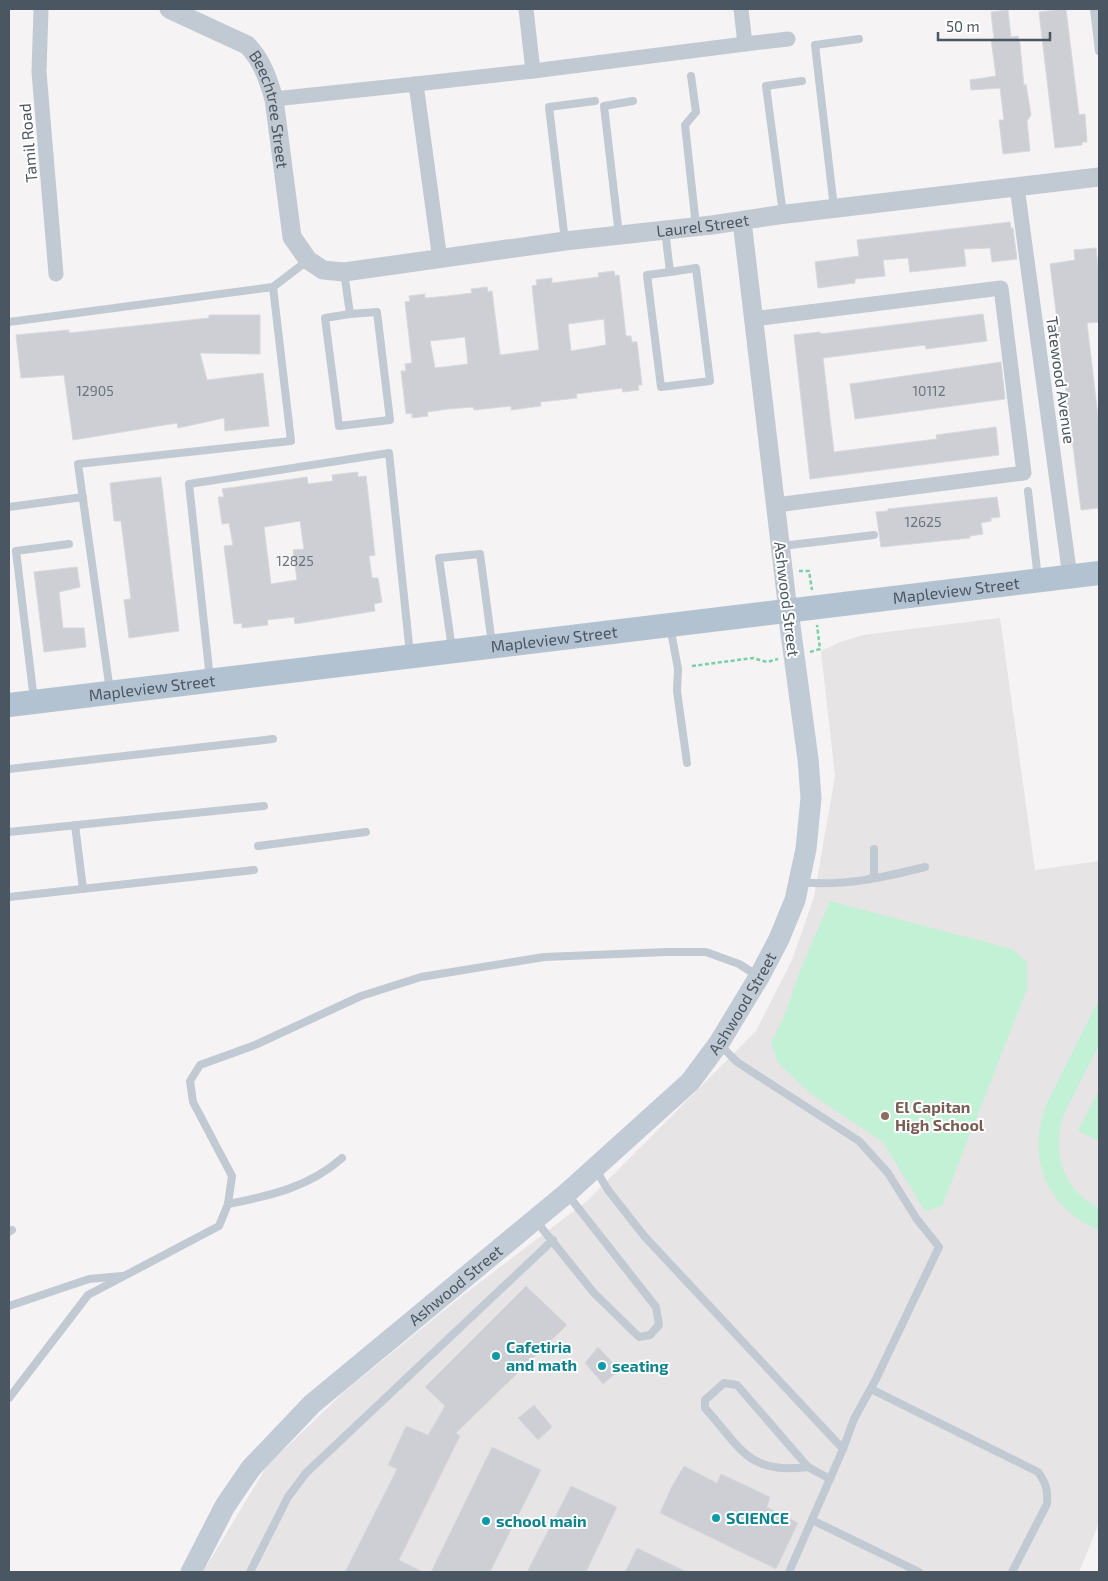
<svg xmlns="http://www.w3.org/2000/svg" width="1108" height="1581" font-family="'Exo 2',sans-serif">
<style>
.education{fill:#e6e4e5}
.green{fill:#c3f1d5}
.building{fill:#cdcfd5;stroke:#d7d9de;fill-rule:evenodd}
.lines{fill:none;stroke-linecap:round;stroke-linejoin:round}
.path{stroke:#7ad0a6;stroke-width:2.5;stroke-dasharray:4 2.5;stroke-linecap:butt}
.service{stroke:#c1cad2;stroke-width:8}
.minor{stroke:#c1cad2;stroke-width:15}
.tertiary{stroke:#c1cad2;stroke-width:19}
.secondary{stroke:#c1cbd6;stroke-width:21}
.primary{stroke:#b3c2d1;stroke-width:24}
.education-dot{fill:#8d6e63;stroke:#fff;stroke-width:2}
.culture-dot{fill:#0f9aa8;stroke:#fff;stroke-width:2}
.labels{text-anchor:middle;stroke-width:4;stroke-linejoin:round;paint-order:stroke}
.number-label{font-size:14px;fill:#6b747e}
.street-label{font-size:16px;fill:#4a5661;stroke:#fff}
.education-label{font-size:16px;font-weight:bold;fill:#785e54;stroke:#fff;text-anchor:start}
.culture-label{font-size:16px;font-weight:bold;fill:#0d838f;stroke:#fff;text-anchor:start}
</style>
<rect width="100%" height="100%" fill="#f5f3f3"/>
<polygon class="education" points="1000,618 1035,870 1099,861 1099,1523 1079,1572 203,1572 267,1466 346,1390 462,1296 587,1201 756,1031 792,960 814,897 835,776 821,651 840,642 863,635"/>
<g class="green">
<polygon points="830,901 1012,949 1027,962 1027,989 942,1206 925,1211 883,1142 811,1094 778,1063 771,1043 786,1012 799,973"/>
<path d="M 1099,999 L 1099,1045 L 1065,1112 C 1050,1149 1062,1190 1099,1208 L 1099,1230 C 1045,1208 1026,1156 1047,1103 Z"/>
<polygon points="1099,1090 1099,1141 1078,1131"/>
</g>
<g class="building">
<polygon points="1066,9 1079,115 1085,114 1087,142 1082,142 1082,145 1055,148 1039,12"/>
<polygon points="1008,10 1011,37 1018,36 1020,44 1024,86 1026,84 1031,115 1027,121 1030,151 1003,154 999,120 1004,120 1000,88 971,90 970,80 996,76 991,39 994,39 991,12"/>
<polygon points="1010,222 1011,228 1013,228 1017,259 992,262 990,248 964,249 966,266 910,272 908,258 883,260 885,276 855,279 855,283 818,288 815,262 859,256 857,240"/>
<polygon points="1096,248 1099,275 1099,322 1087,323 1099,425 1099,508 1081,510 1050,264 1075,260 1074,250"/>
<path d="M 614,271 L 615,276 L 619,275 L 626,336 L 631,336 L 632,342 L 637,342 L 642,385 L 638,385 L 639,390 L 623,392 L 622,388 L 576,394 L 577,398 L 540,402 L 541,406 L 511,410 L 511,406 L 474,410 L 473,407 L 448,409 L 427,412 L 428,416 L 412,418 L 412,413 L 406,414 L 401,371 L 406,371 L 405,364 L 412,363 L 405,302 L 410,301 L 409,296 L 425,294 L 425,298 L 448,296 L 472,293 L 471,289 L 487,287 L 488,292 L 492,291 L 500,355 L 539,350 L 532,286 L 537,285 L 536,280 L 552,278 L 552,283 L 599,277 L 598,273 ZM 604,319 L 606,345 L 571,351 L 568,324 ZM 465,337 L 468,364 L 435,368 L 430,341 Z"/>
<polygon points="983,314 987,341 926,349 925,345 823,358 834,452 937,439 936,435 996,427 999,455 810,479 794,335 820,332 821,334"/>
<polygon points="209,315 260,315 260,354 200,353 207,380 263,373 269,426 225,431 224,418 178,428 177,423 73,440 64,375 21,378 16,335 69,330 69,333 209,318"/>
<polygon points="1001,362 1005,399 855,419 850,384"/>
<path d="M 358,472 L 358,477 L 366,476 L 368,493 L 375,555 L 369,556 L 372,578 L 378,578 L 382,602 L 374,604 L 375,611 L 295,624 L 294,617 L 267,620 L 268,625 L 242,628 L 242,623 L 234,624 L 224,546 L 233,545 L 229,523 L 222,524 L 218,497 L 224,497 L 222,489 L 307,477 L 308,484 L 333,481 L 332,475 ZM 300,521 L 304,549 L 293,550 L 297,580 L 271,584 L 264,527 Z"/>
<polygon points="161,477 179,631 129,638 124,600 131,599 121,521 114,521 110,483"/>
<polygon points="997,497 1000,517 991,518 991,521 981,523 983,534 970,536 970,538 881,547 876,512 888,511 888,509"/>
<polygon points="77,567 80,587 59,592 63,628 84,628 86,647 44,652 34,572"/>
<polygon points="526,1286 567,1325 456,1433 460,1436 399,1560 423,1572 345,1572 397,1469 388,1465 406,1426 428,1435 445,1406 425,1387"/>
<polygon points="598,1347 620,1370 603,1384 585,1363"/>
<polygon points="534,1405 552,1427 538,1440 518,1418"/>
<polygon points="492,1447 541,1470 490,1572 431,1572"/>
<polygon points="684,1466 717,1483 721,1474 749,1487 770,1497 767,1507 798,1523 776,1569 660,1513 671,1488"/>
<polygon points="571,1486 617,1507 586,1572 527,1572"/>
<polygon points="637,1548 687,1572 625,1572"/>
</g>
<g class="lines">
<g class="path">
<polyline points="799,571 809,571 812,590"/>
<polyline points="810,652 820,649 817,625"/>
<polyline points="692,666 753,658 767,662 778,659"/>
</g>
<g class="service">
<polyline points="1094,9 1099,51"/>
<polyline points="691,76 696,112 685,125 696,226"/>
<polyline points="834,208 815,45 859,39"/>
<polyline points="783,214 766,86 802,81"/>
<polyline points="665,230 670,272 647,275 661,387 710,381 696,268 670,272"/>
<polyline points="619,235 604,106 633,101"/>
<polyline points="565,241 549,107 595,101"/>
<polyline points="344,272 350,314 325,318 339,426 390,420 377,312 350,314"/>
<polyline points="9,322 273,287"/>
<polyline points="1028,491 1038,579"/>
<polyline points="9,507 83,497"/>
<polyline points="782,546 874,535"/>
<polyline points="670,626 678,669 677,691 687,763"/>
<polyline points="452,649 439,558 480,554 492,644"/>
<polyline points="210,679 189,484 389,453 410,654"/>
<polyline points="110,691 78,464 291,441 273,287 307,261"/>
<polyline points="34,700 16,551 69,544"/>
<polyline points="9,769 273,739"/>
<polyline points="75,825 83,889"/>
<polyline points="9,832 264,806"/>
<polyline points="258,846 366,832"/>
<polyline points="874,849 874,878"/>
<path d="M 801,882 C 842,887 885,877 925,867"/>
<polyline points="9,897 254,870"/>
<polyline points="719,1044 737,1062 859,1141 888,1173 916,1218 939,1247 876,1379 854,1419 843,1449 789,1572"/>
<polyline points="596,1170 608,1190 645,1237 843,1449"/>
<path d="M 228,1204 C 269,1196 310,1187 342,1158"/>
<polyline points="536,1221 594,1293 639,1337 650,1335 659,1325 656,1307 568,1195"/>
<polyline points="9,1232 12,1230"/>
<polyline points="9,1306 89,1279 122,1276"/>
<path d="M 871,1389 L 1038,1472 C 1046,1483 1048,1490 1047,1504 L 1012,1572"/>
<polyline points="9,1398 88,1295 219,1226 228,1204 232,1176 193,1102 190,1081 200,1065 255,1045 361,996 421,977 544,957 667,952 706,952 739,964 758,976"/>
<path d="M 808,1467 C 748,1475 741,1448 705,1408 L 705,1400 L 724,1383 L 737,1385 L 808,1467 L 830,1479"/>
<polyline points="812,1520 919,1572"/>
<polyline points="250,1572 288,1497 306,1473 553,1240"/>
</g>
<g class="minor">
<polyline points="41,9 39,72 56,274"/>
<polyline points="741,9 745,44 788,39"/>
<polyline points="533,71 745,44"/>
<polyline points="416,84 533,71 526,9"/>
<polyline points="274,99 416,84 440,260"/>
<polyline points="1017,187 1070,577"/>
<polyline points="753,319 1001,288 1024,473 776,505"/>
</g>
<g class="tertiary">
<path id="s1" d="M 169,9 L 247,45 C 262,60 268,79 274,99 L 292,237 L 308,260 L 323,270 L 344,272 L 565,241 L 712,225 L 778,215 L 1099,177"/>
<polyline points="742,221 788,611"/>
</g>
<path class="secondary" id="s2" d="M 191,1572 L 225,1506 L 251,1468 L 312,1404 L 567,1193 L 690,1082 L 719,1043 L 759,977 L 779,939 L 795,900 L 806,849 L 811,798 L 808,759 L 788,611"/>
<path class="primary" id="s3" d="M 9,705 L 1099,573"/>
</g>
<circle class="education-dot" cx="885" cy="1116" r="5"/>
<g class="culture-dot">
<circle cx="496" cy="1356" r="5"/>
<circle cx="602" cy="1366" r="5"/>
<circle cx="716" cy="1518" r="5"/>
<circle cx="486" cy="1521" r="5"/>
</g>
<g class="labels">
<g class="number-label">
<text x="95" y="396">12905</text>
<text x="929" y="396">10112</text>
<text x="923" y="527">12625</text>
<text x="295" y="566">12825</text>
</g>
<g class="street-label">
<text dy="6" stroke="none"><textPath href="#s1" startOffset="156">Beechtree Street</textPath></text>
<text transform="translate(28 143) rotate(-95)" y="6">Tamil Road</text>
<text dy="6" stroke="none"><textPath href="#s1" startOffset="715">Laurel Street</textPath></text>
<text transform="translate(1061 380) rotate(82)" y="6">Tatewood Avenue</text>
<text dy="6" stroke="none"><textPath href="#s3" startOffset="954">Mapleview Street</textPath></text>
<text transform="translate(787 599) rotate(83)" y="6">Ashwood Street</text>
<text dy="6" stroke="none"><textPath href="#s3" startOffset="549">Mapleview Street</textPath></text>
<text dy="6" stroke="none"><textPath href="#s3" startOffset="144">Mapleview Street</textPath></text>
<text dy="6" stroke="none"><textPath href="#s2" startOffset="800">Ashwood Street</textPath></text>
<text dy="6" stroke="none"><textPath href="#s2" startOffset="395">Ashwood Street</textPath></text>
</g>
<g class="education-label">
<text x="895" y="1113">El Capitan<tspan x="895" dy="18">High School</tspan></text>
</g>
<g class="culture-label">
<text x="506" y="1353">Cafetiria<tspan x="506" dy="18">and math</tspan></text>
<text x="612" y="1372">seating</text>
<text x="726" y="1524">SCIENCE</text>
<text x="496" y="1527">school main</text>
</g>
</g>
<rect width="1108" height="1581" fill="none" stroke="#4a5661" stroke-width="20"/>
<path d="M938 32v8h112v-8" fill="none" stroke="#4a5661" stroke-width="2.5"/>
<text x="946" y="32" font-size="15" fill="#4a5661" stroke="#ffffff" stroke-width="4" paint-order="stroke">50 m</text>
</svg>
